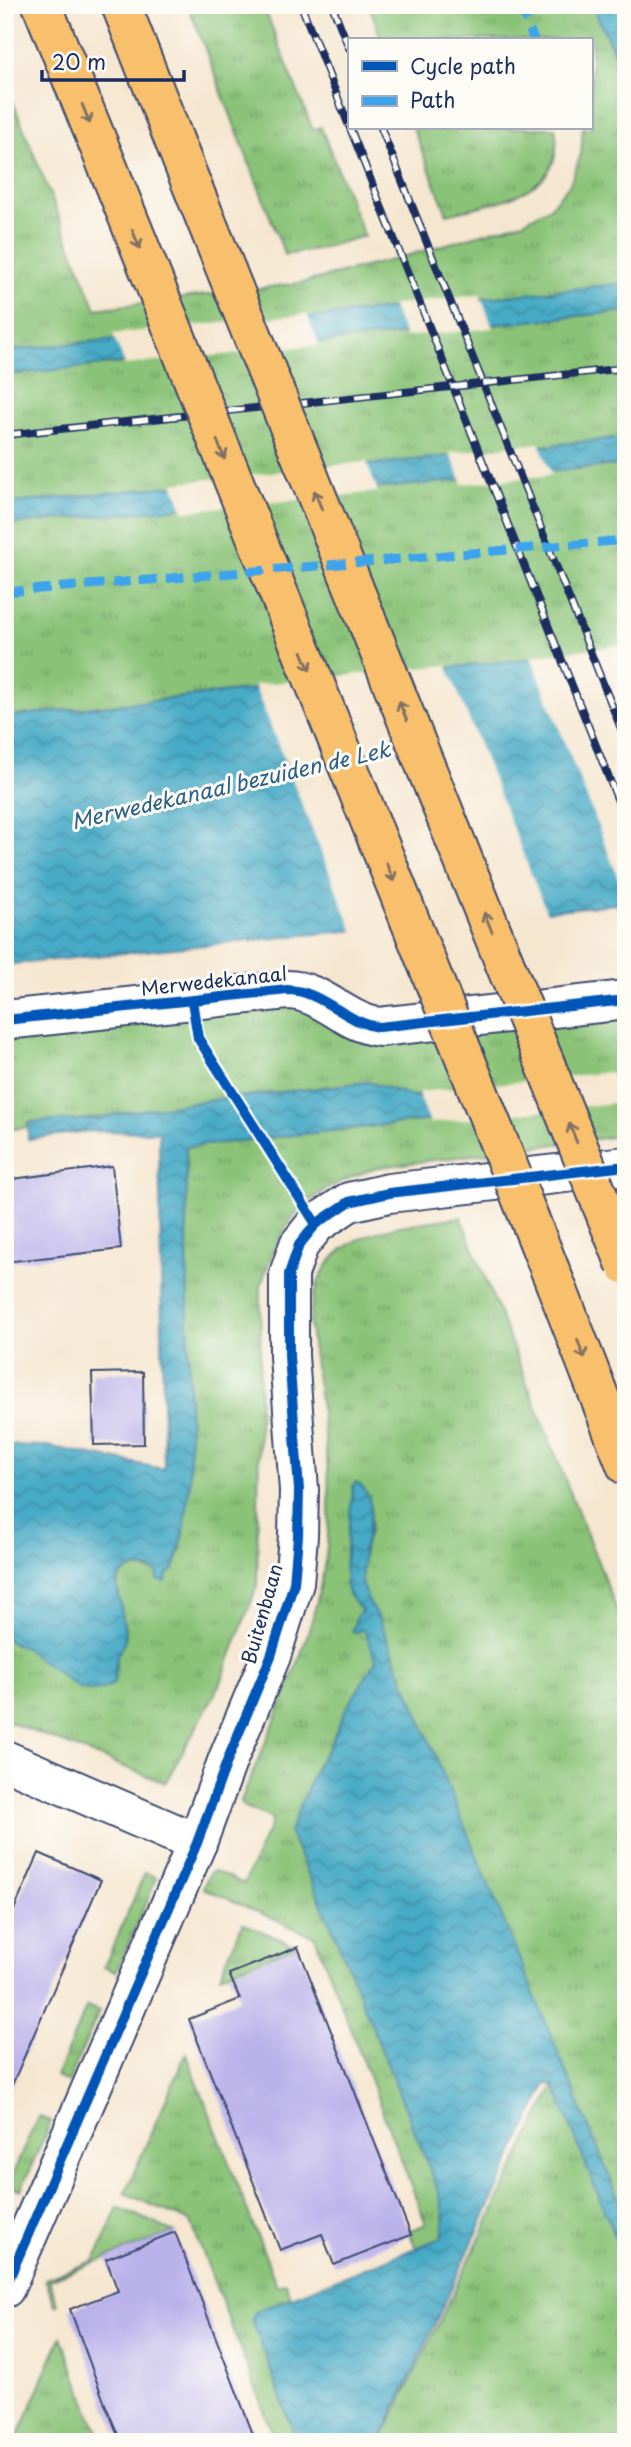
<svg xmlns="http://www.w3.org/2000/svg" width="631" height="2447" font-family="'Playpen Sans',sans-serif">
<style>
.grass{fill:url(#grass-tufts);stroke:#52796a;stroke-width:2}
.water{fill:url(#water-waves);stroke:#316c92;stroke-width:2}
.pier{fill:#f5e6cf}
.building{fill:#b9b1ea}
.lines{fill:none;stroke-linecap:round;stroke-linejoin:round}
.minor-casing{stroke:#3c4a6f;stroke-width:42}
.highway-casing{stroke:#3c4a6f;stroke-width:42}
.minor{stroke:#fff;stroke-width:38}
.highway{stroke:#f8bf6c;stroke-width:38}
.rail-casing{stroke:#1b2f5e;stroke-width:8}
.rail{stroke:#fdfcf7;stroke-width:5;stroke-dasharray:16;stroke-linecap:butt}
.highway-bridge-casing{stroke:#3c4a6f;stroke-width:42;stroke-linecap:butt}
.highway-bridge{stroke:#f8bf6c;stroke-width:38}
.quiet{stroke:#3da3ed;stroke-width:9;stroke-dasharray:18 9;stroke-linecap:butt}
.cycleway-casing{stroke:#fdfcf7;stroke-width:15}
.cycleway{stroke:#0057b8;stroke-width:10}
.oneway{stroke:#7e7064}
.labels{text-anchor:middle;stroke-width:6;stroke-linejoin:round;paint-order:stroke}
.street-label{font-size:19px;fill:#1b2f5e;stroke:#fdfcf7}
.water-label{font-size:21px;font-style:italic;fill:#2d6088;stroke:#fdfcf7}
</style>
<defs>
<pattern id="grass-tufts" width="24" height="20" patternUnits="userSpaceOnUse" patternTransform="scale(1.75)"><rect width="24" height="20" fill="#8ac377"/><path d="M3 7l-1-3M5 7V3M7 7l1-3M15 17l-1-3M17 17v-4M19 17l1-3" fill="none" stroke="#709f65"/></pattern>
<pattern id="water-waves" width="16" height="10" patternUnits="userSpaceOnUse" patternTransform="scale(1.75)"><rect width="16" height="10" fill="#47aac6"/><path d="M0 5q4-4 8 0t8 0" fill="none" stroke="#3a8ba4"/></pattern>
</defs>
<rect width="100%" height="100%" fill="#fdfcf7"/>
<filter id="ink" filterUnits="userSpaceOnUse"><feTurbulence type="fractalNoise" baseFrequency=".0143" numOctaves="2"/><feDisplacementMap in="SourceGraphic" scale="14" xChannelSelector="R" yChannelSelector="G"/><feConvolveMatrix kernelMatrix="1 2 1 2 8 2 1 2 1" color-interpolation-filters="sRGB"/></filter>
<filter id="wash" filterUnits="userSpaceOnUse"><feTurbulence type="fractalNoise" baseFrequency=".00686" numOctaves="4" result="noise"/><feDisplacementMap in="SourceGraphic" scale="28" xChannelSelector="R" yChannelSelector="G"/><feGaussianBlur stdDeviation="1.57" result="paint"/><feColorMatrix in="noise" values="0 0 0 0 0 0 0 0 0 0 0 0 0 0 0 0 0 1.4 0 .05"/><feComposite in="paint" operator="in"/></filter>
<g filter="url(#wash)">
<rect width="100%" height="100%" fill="#f5e6cf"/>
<g class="grass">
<polygon points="188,5 263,5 313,130 321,127 364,236 321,248 285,255"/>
<polygon points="369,5 592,5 626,78 626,283 5,351 5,82 96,309 301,283 392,260 523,222 550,207 570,184 581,154 583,128 591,128 591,40 382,40"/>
<path d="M 413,128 L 555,128 C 568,195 495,202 447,214 Z"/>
<polygon points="626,311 626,437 5,504 5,375"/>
<polygon points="626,464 626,648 5,717 5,525"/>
<polygon points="299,1002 359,1037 626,1011 626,1073 602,1077 413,1096 367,1082 204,1101 159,1109 5,1130 5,1036"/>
<path d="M 622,1099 L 626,1107 L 626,1135 L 380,1167 C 309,1189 282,1215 261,1286 L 257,1586 L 220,1685 L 165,1783 L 5,1720 L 5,1639 L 114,1682 L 117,1655 L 124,1643 L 126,1636 L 117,1585 L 119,1577 C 137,1559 150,1575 169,1574 L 174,1569 L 180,1551 L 190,1479 L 186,1147 Z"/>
<path d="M 461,1217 L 626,1633 L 626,2442 L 381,2442 L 554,2085 L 379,1619 C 374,1611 367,1603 364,1595 C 357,1573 365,1544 371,1523 L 353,1486 L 348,1594 L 362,1611 L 360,1629 L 365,1631 L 376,1661 L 347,1707 L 329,1747 L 317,1765 L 290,1832 L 332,1927 L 427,2162 C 435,2184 450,2214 441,2238 L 416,2248 L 409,2231 L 426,2224 L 315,1937 L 203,1888 L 210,1872 L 215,1871 L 244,1884 L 273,1819 L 243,1806 L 241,1801 C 278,1710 326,1618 329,1518 C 331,1455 317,1390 310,1327 C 313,1230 384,1228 461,1217 Z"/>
<polygon points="145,1873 156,1877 153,1887 116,1972 104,1967"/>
<polygon points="243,1923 296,1946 297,1946 220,1975"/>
<polygon points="87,2006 99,2011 68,2083 56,2077"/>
<polygon points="186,2053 277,2286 286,2283 291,2296 252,2319 297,2442 276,2442 191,2222 125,2193"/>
<polygon points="38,2116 51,2121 21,2190 8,2185"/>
<polygon points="118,2207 174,2232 49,2280 58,2304 55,2305 45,2279 95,2260"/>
<polygon points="61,2337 102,2442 16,2442"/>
</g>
<g class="water">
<polygon points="592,5 625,5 626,78"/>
<polygon points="626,283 626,311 5,375 5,351"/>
<polygon points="626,437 626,464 5,525 5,504"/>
<polygon points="626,648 626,903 5,965 5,717"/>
<path d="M 626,1073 L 626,1098 L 186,1147 L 190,1479 L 184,1533 L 174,1569 L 167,1575 L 166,1582 L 157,1580 L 158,1574 C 146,1565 129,1566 119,1577 L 117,1585 L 126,1636 L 124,1643 L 117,1655 L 114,1682 C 105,1691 91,1692 79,1688 L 23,1647 L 5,1639 L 5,1445 L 47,1446 L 164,1469 L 159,1132 L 89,1131 L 28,1139 L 28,1122 L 102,1119 L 120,1113 L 204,1101 L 368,1082 L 413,1096 L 602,1077 Z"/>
<path d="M 356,1482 C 379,1497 369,1525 364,1547 C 362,1557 362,1569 362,1580 C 363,1595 371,1606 379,1619 L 626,2217 L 626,2265 L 554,2085 L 546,2084 L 380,2442 L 297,2442 L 252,2319 L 254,2312 L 436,2240 L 441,2238 C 450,2214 435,2184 427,2162 L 332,1927 L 289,1832 L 317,1765 L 329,1747 L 347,1707 L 376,1661 L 365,1631 L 360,1629 L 357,1633 L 352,1631 L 357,1616 L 362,1611 C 357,1605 351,1599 348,1593 C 340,1575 352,1509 353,1486 Z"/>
</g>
<g class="pier">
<polygon points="480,295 493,328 405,337 392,305"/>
<polygon points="307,314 319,345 125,365 113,334"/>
<polygon points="539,443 552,475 463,484 450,453"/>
<polygon points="366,462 378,492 184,511 173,483"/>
<polygon points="620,645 626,660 626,897 531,656"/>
<polygon points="447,665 548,916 354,933 254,685"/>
<polygon points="611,1072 623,1102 430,1123 418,1092"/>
</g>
<g id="blocks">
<g class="building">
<polygon points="112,1166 121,1249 5,1262 5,1180"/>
<polygon points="143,1372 144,1444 94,1445 92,1373"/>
<polygon points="39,1853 101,1880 5,2101 5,1930"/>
<polygon points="298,1947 411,2235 334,2265 322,2234 280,2250 189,2019 240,1999 229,1974"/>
<polygon points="175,2232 209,2320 256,2442 121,2442 105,2404 70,2309 118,2291 106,2259"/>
</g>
</g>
</g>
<g filter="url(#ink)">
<use href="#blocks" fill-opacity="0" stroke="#3c4a6f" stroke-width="2"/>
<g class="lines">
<g class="minor-casing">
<g id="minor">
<path d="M 5,1020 L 287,990 C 322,990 345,1023 379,1027 L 626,1000"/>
<polyline points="5,1760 197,1843"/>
<polyline points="5,2288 197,1843 228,1759 271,1656 294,1583 298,1536 299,1490 289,1356 289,1274 299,1245 316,1224 349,1202 389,1193 626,1166"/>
</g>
</g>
<g class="highway-casing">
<g id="highway">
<polyline points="42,5 111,175"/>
<polyline points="121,5 185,168"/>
<polyline points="556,1285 626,1465"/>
</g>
</g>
<use href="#minor" class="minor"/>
<use href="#highway" class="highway"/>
<g class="rail-casing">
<g id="rail">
<polyline points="301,5 349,126"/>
<polyline points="332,5 349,48"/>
<polyline points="350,128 626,821"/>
<polyline points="381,128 626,741"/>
<polyline points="5,435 626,368"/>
</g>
</g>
<use href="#rail" class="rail"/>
<g class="highway-bridge-casing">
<g id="highway-bridge">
<polyline points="185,168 626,1265"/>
<polyline points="111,175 556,1285"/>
</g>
</g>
<use href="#highway-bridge" class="highway-bridge"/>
<g class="quiet">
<polyline points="520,5 534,40"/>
<polyline points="5,592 626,540"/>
</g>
<g class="cycleway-casing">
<g id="cycleway">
<polyline points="192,1001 198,1038 316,1224"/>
<path d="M 5,1020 L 287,990 C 322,990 345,1023 379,1027 L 626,1000"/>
<polyline points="5,2288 197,1843 228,1759 271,1656 294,1583 298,1536 299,1490 289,1356 289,1274 299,1245 316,1224 349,1202 389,1193 626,1166"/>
</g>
</g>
<use href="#cycleway" class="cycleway"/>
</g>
<defs><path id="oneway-shaft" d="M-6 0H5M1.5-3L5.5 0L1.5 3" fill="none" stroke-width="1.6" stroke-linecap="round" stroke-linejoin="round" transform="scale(1.75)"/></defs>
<g class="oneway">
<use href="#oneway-shaft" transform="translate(86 114) rotate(68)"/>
<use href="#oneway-shaft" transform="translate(136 239) rotate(68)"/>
<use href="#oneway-shaft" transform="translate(221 450) rotate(68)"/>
<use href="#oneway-shaft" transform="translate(318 500) rotate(-112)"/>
<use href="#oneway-shaft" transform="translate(306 661) rotate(68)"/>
<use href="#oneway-shaft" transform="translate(403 711) rotate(-112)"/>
<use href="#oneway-shaft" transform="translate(390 872) rotate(68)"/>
<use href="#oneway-shaft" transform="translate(488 922) rotate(-112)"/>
<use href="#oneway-shaft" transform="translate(573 1133) rotate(-112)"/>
<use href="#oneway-shaft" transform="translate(581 1349) rotate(69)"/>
</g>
</g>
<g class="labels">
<g class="street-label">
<text transform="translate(214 981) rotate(-6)" y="7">Merwedekanaal</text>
<text transform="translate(262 1614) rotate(-74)" y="7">Buitenbaan</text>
</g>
<g class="water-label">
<text transform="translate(231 786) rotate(-13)" y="7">Merwedekanaal bezuiden de Lek</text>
</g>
</g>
<rect width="631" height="2447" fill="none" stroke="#fdfcf7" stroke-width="28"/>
<rect x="348" y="38" width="245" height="91" fill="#fdfcf7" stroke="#a3aaba" stroke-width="2"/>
<rect x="362" y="61" width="35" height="10" fill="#0057b8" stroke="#a3aaba" stroke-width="2"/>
<text x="410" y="74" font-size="21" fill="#1b2f5e">Cycle path</text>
<rect x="362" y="96" width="35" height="10" fill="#3da3ed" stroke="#a3aaba" stroke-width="2"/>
<text x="410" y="108" font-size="21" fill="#1b2f5e">Path</text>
<path d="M42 70v10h142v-10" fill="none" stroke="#1b2f5e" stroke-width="3.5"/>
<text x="52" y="70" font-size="21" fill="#1b2f5e" stroke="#fdfcf7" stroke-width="5" paint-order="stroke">20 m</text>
</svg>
